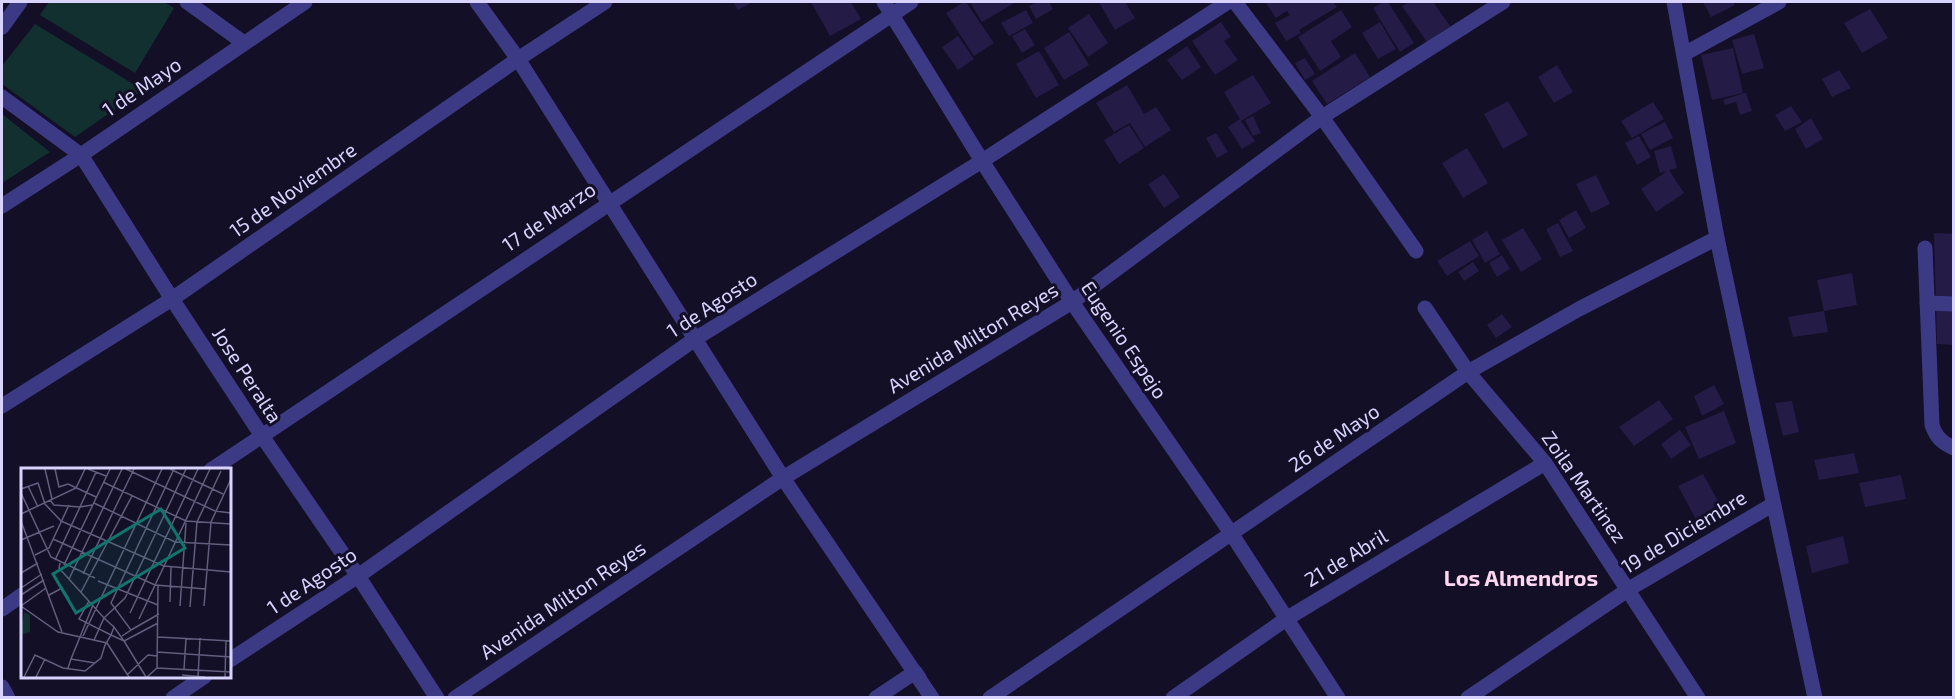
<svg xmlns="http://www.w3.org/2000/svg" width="1955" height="699" font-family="'Exo 2',sans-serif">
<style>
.green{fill:#12302f}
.building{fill:#241b47}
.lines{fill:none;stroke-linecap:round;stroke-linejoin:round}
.street{stroke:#3d3a85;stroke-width:15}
.labels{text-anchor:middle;stroke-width:6;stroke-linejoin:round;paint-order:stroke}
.street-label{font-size:20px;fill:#d9d4ff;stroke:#130f26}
.quarter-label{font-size:22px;font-weight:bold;fill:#ffd6f0;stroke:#130f26}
.inset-road{fill:none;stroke:#625e7d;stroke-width:1.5}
.view{fill:#0f766e;fill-opacity:0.15;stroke:#0f766e;stroke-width:3}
.inset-edge{fill:none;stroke:#d9d4ff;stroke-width:3}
</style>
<rect width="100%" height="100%" fill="#130f26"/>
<g class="green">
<polygon points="49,2 164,2 174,8 135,73 40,15"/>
<polygon points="35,24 143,90 75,137 2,84 2,66"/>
<polygon points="2,114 50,152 2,183"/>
</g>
<g class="building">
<polygon points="733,2 753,2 738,10"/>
<polygon points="811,2 851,2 861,19 830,36"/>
<polygon points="964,2 966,2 994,43 974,56 946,13"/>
<polygon points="970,2 1016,2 982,22"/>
<polygon points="1038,2 1049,2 1053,9 1036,19 1029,6"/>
<polygon points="1099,2 1125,2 1135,18 1115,30"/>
<polygon points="1265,2 1333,2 1337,7 1299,30 1301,33 1286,41 1275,23 1290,15 1287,11 1276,18"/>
<polygon points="1383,2 1388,2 1414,43 1400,52 1373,8"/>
<polygon points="1410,2 1433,2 1450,26 1427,42 1402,6"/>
<polygon points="1703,2 1733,2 1735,5 1711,17"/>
<polygon points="1870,9 1888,38 1862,53 1844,23"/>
<polygon points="1026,10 1033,23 1009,36 1001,23"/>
<polygon points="1341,10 1352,27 1331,41 1341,57 1320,71 1298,37"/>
<polygon points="1089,14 1108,43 1088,57 1068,28"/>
<polygon points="1221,22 1231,37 1224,41 1238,60 1215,75 1192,41"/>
<polygon points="1380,22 1396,49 1378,59 1362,33"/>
<polygon points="1025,29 1035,45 1022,53 1012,36"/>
<polygon points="1069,32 1089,65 1064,80 1044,48"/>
<polygon points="1754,34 1764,68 1742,74 1732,40"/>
<polygon points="958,36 974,59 958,70 942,47"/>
<polygon points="1187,46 1201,67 1182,80 1167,60"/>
<polygon points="1733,48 1743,93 1712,100 1701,55"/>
<polygon points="1039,51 1059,85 1036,98 1016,64"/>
<polygon points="1355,53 1370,77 1327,104 1312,81"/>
<polygon points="1305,58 1315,74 1305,80 1295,63"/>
<polygon points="1557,65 1573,92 1554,103 1538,77"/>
<polygon points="1839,70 1851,88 1832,97 1822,79"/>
<polygon points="1253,75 1271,103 1241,121 1255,141 1242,149 1228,127 1240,119 1224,92"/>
<polygon points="1127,85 1144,114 1156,107 1171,130 1145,147 1130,123 1114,132 1096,103"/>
<polygon points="1744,93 1746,93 1752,111 1740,115 1736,102 1725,105 1723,100"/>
<polygon points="1508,101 1528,135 1503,149 1484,114"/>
<polygon points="1653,102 1664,119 1632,138 1621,121"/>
<polygon points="1791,106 1802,122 1785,131 1775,115"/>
<polygon points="1253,116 1261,133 1253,136 1245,120"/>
<polygon points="1811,118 1823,139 1806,149 1795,129"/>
<polygon points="1665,122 1673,138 1650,150 1641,134"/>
<polygon points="1129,125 1144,148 1119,164 1104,140"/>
<polygon points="1216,133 1228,152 1217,158 1206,138"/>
<polygon points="1639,136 1651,157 1637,165 1625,143"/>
<polygon points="1671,146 1677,168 1669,170 1684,193 1656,212 1641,189 1667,171 1660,173 1654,151"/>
<polygon points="1467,148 1488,183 1463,198 1442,163"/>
<polygon points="1164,174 1180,197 1164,208 1148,184"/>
<polygon points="1596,175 1610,204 1591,213 1576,184"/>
<polygon points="1576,210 1586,228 1569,238 1559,220"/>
<polygon points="1558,223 1573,251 1560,257 1546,229"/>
<polygon points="1523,228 1542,259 1521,272 1502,240"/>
<polygon points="1487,231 1500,254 1485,263 1472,240"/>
<polygon points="1934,233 1954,234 1954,345 1937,344"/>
<polygon points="1470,241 1479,256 1447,276 1437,261"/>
<polygon points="1502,255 1510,269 1497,277 1489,263"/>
<polygon points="1473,262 1479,271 1464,281 1458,272"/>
<polygon points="1852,273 1857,305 1824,311 1828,332 1793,337 1788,317 1824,311 1817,280"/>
<polygon points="1502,314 1512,327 1496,338 1487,325"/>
<polygon points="1714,385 1724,404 1702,416 1694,396"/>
<polygon points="1659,400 1673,419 1634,446 1619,427"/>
<polygon points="1792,401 1799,432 1783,436 1775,403"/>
<polygon points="1724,411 1736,443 1699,459 1685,427"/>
<polygon points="1680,430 1691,445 1671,459 1661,444"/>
<polygon points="1854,453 1859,473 1819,480 1814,460"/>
<polygon points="1703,474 1723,510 1698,523 1678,486"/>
<polygon points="1901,475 1906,499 1865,507 1859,483"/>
<polygon points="1843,536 1849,563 1812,573 1806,546"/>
</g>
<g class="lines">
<g class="street">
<polyline points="187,2 244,43"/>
<polyline points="477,2 518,59 783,478 932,698"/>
<polyline points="884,2 982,161 1072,302 1231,533 1338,698"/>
<polyline points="1235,2 1322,117 1416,251"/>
<polyline points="1674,2 1717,238 1815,698"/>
<polyline points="2,27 20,2"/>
<polyline points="1684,54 1779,2"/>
<polyline points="2,97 81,155 172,299 262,436 358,576 437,698"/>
<polyline points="2,206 81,155 305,2"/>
<path d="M 1925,248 L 1932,425 C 1936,437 1942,443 1954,448"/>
<polyline points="1927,303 1954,304"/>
<polyline points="1425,308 1468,372 1545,463 1698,698"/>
<polyline points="2,406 172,299 518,59 605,2"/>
<polyline points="211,470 911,2"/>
<polyline points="2,609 22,595"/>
<polyline points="230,660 358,576 695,339 982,161 1228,2"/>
<polyline points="2,687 8,698"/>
<polyline points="173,698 205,676"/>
<polyline points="455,698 783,478 1072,302 1322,117 1503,2"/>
<polyline points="876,698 915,672 919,678"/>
<polyline points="990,698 1468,372 1579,309 1717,238"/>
<polyline points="1173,698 1286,619 1545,463"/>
<polyline points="1468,698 1629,589 1772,505"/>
</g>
</g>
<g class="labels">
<g class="street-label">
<text transform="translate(142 87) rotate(-34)" y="7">1 de Mayo</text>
<text transform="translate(293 190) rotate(-35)" y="7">15 de Noviembre</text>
<text transform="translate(549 217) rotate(-34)" y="7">17 de Marzo</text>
<text transform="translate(712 305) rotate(-33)" y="7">1 de Agosto</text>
<text transform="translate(973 338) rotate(-31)" y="7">Avenida Milton Reyes</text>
<text transform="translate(1124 340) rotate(56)" y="7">Eugenio Espejo</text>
<text transform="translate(247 375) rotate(57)" y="7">Jose Peralta</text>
<text transform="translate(1334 438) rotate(-34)" y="7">26 de Mayo</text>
<text transform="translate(1584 487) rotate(55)" y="7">Zoila Martinez</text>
<text transform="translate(1684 532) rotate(-31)" y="7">19 de Diciembre</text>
<text transform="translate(1346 558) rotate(-31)" y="7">21 de Abril</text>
<text transform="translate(312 581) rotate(-34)" y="7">1 de Agosto</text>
<text transform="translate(563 600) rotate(-34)" y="7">Avenida Milton Reyes</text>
</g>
<g class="quarter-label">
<text x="1521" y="586">Los Almendros</text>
</g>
</g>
<g transform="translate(21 468)">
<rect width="210" height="210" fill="#130f26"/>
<path d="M 3,144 L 9,147 L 9,164 L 0,167 Z" fill="#12302f"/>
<path class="inset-road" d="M 24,1 L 31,31M 34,1 L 38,19 L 47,16M 67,1 L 85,8M 105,1 L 194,43 L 210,45M 149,1 L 202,26M 82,14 L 165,53 L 210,56M 47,16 L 75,29M 7,18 L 17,39M 0,21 L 17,15 L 24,36 L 40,53M 0,25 L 30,89 L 74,110M 29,32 L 33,37 L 59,39 L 75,4M 73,35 L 154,74 L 210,77M 0,46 L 55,20 L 64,1M 0,53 L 41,164M 40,53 L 143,98 L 210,104M 32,71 L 134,117 L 185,121M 0,72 L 33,58M 14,87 L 28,80 L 48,37M 34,92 L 59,39 L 71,37M 39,95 L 38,100 L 83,150 L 104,130 L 165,1M 43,97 L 89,1M 0,105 L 17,95M 62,106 L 113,1M 48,111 L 101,1M 77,113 L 137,137M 0,120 L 21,106M 25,120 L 0,138 L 37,164 L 86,175 L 108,209M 60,124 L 111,28M 0,127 L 23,112M 28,127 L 41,120 L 48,131M 68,133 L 58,151 L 78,161 L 73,172M 149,134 L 150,99M 159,138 L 165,55M 183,138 L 190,54 L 210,11M 169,139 L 176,54 L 200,3M 109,145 L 177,1M 118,151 L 189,1M 110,162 L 138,146M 62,168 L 141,1M 101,168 L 110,162 L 90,135 L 153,1M 137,169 L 210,173M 136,184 L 210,189M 50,191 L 72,137M 47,200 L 50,191 L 74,195M 136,200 L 210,204M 163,201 L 165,171M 106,207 L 127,187 L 136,188M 161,207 L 184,209M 3,209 L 14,187 L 42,200 L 64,203 L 80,190 L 84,177 L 90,167 L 93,159 L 103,173 L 90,167 L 78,161 L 83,150 L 93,159M 15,209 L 24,191M 125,209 L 103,173 L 137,155M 126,209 L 136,200 L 137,118M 177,209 L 179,170M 204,209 L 205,173"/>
<path class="view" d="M 140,41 L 164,80 L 55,145 L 32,106 Z"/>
<rect width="210" height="210" class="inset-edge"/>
</g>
<rect width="1955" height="699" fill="none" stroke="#d9d4ff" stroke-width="6"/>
</svg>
